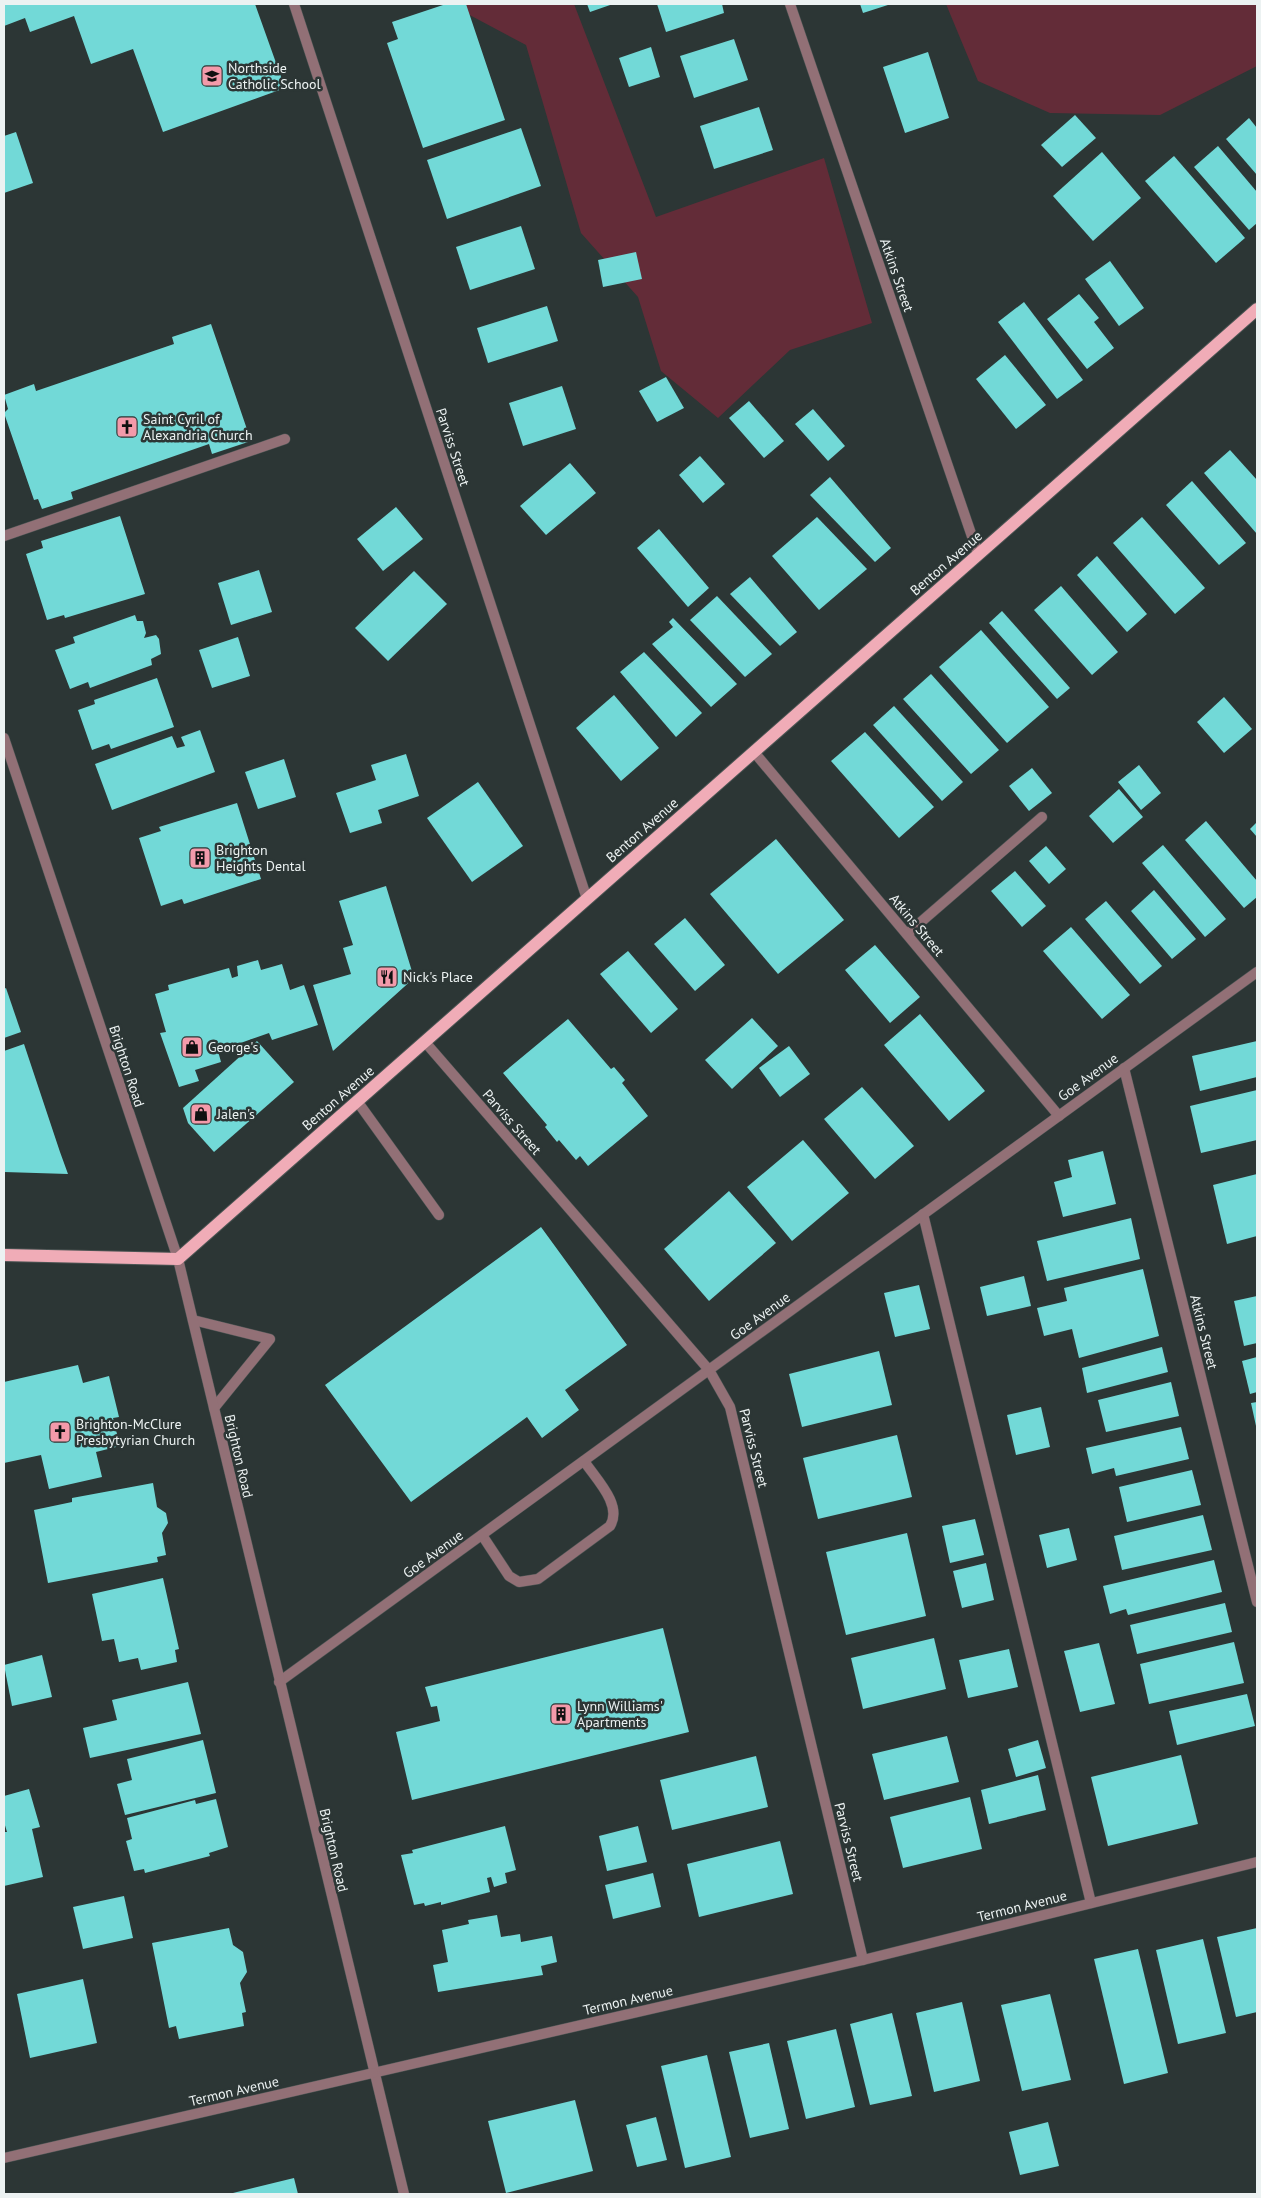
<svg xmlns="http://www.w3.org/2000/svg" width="1261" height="2198" font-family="'PT Sans',sans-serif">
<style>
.green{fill:#632c38}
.building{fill:#72d9d7}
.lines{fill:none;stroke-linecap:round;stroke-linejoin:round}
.service-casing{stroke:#4b5453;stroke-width:11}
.minor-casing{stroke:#4b5453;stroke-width:11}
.tertiary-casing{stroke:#4b5453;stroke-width:11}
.primary-casing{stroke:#4b5453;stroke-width:14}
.service{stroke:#927076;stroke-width:10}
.minor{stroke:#927076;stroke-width:10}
.tertiary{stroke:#927076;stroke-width:10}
.primary{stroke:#f0acb7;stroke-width:12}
.labels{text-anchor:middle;stroke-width:5;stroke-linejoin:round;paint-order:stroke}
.poi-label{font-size:14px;fill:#ecf2f2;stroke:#2c3635;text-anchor:start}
.street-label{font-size:14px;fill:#ecf2f2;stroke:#2c3635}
</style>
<rect width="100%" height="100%" fill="#2c3635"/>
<g class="green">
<polygon points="449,4 574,4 656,217 824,158 872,323 790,350 718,418 661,371 638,297 581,233 526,45"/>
<polygon points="946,4 1257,4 1257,66 1160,115 1050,113 978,81"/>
</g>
<g class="building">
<polygon points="4,4 255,4 285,88 163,132 133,49 91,64 74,16 30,32 25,18 4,26"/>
<polygon points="446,4 466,4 505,120 423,148 387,43 398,39 392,22"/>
<polygon points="587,4 613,4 590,12"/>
<polygon points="657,4 722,4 724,13 666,32"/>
<polygon points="860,4 891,4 863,13"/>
<polygon points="734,39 748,80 694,98 680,56"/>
<polygon points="651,47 660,77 629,87 619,58"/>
<polygon points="928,52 949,118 905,133 883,67"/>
<polygon points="759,107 773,150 714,169 700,126"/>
<polygon points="1075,115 1096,138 1062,167 1041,145"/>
<polygon points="1249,118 1257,128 1257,175 1226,139"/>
<polygon points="521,128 541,186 447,219 427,160"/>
<polygon points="16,132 33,183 4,193 4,136"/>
<polygon points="1218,146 1257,192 1257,223 1249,230 1194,167"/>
<polygon points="1102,152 1141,198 1093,241 1053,196"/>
<polygon points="1174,156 1245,238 1216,263 1145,181"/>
<polygon points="521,226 535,269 470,290 456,247"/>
<polygon points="636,252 642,279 603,287 598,260"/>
<polygon points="1110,261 1144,308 1119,326 1085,279"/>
<polygon points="1079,294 1099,318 1094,322 1114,348 1087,369 1047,319"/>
<polygon points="1024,302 1083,380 1057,399 998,322"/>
<polygon points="547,306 558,341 488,363 477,328"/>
<polygon points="211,324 251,441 212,454 209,444 71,492 73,499 42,509 38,499 34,500 4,413 8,409 4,395 34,384 36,391 174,344 172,337"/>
<polygon points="1005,355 1046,405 1016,429 976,379"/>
<polygon points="666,377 684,408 657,422 639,391"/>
<polygon points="562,386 576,429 523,446 509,403"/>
<polygon points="749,401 784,441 764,458 729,418"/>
<polygon points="813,409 845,446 828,461 795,424"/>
<polygon points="1230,450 1257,480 1257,534 1204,473"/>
<polygon points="700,456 725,484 703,503 679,475"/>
<polygon points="570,463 596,493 546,535 520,506"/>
<polygon points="830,477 891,548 875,562 810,495"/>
<polygon points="1192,481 1246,543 1219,565 1166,505"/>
<polygon points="396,507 423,539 383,571 357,539"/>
<polygon points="120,516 145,594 65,618 64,615 47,620 26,554 43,548 41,541"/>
<polygon points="817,517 867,569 819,610 772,556"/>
<polygon points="1142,517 1205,588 1175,614 1113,543"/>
<polygon points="659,529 709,588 688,607 637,548"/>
<polygon points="1097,556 1147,614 1127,632 1077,575"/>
<polygon points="259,570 272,612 231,625 218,583"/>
<polygon points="414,571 447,604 388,661 355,628"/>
<polygon points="750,577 797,632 780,646 730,594"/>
<polygon points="1061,586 1118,652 1092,675 1034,610"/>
<polygon points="717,596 772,654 745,677 690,620"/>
<polygon points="1002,611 1070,688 1057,699 989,623"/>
<polygon points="135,615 137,621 143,621 146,633 144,638 156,635 159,639 161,654 151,659 152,665 90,688 88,682 70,689 55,650 75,643 73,637"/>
<polygon points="673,618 737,684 711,707 652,644 673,627 669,622"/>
<polygon points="981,630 1049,707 1007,743 939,667"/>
<polygon points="238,637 250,676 212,688 199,650"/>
<polygon points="644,652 702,713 676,737 620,672"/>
<polygon points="931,674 999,750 971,774 903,699"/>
<polygon points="157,678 174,727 111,749 109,744 92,750 78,710 95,704 94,700"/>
<polygon points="614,695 659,748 621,781 576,728"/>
<polygon points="1224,697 1252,729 1224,753 1197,722"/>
<polygon points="894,706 963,782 942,801 873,725"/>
<polygon points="200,730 215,772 112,810 95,764 172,736 177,748 185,746 181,737"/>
<polygon points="865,732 934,807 899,838 831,761"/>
<polygon points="406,754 419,796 378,810 382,823 350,833 336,793 376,780 371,765"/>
<polygon points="284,759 296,797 258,809 245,772"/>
<polygon points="1139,765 1161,793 1141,810 1118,782"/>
<polygon points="1032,768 1052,793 1029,811 1009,786"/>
<polygon points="478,782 523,846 472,882 427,818"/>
<polygon points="1119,789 1143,817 1113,843 1089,816"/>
<polygon points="237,803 261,879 184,904 182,899 161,906 139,838 161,831 159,827"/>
<polygon points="1206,821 1257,881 1257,897 1244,908 1185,840"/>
<polygon points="1257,822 1257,837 1250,829"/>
<polygon points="776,839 844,920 778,974 710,894"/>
<polygon points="1163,845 1226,919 1205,937 1142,863"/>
<polygon points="1046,846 1066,869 1049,884 1029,861"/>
<polygon points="1015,871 1046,906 1022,927 991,891"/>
<polygon points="386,886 414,978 333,1051 313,985 351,974 343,948 353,945 339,901"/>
<polygon points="1154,890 1196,939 1172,959 1131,911"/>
<polygon points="1106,901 1162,966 1140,984 1085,919"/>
<polygon points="685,918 725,965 695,991 654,944"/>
<polygon points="1071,927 1130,995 1102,1019 1043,951"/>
<polygon points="875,945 920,997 890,1023 845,970"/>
<polygon points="628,951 678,1009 651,1033 600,974"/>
<polygon points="258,960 261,970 282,964 290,990 304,985 318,1025 272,1040 269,1033 218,1051 221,1062 195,1070 199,1081 179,1087 160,1033 166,1032 155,994 169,990 168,985 229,968 232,978 238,976 237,966"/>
<polygon points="6,988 21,1032 4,1038 4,989"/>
<polygon points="920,1014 985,1091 949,1121 884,1045"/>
<polygon points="752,1018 778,1046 732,1089 705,1060"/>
<polygon points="568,1019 611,1069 614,1067 625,1080 622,1083 648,1116 588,1166 580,1156 576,1160 559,1140 557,1142 545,1127 547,1125 503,1073"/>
<polygon points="257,1041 294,1082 214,1152 188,1123 183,1108"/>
<polygon points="1257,1041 1257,1077 1200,1091 1192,1056"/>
<polygon points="24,1044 60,1152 68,1174 4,1172 4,1051"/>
<polygon points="789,1046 810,1074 780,1097 759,1068"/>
<polygon points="862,1087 914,1146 875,1179 824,1119"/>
<polygon points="1257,1090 1257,1140 1201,1153 1190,1106"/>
<polygon points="803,1140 849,1193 792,1241 747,1187"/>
<polygon points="1103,1151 1116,1204 1063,1217 1054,1182 1072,1177 1068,1160"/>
<polygon points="1257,1174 1257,1236 1227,1244 1213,1185"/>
<polygon points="729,1191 776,1243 709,1301 664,1249"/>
<polygon points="1131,1218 1140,1259 1047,1281 1037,1241"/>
<polygon points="541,1227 627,1345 565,1390 579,1410 542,1438 527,1417 411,1502 325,1385"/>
<polygon points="1143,1269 1159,1336 1079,1358 1072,1329 1044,1336 1037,1308 1067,1301 1064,1288"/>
<polygon points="1024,1276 1031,1306 987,1316 980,1287"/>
<polygon points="919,1285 930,1329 895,1337 884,1293"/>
<polygon points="1257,1296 1257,1343 1244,1346 1234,1301"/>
<polygon points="1162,1347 1168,1372 1087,1393 1082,1368"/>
<polygon points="879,1351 892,1405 802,1427 789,1374"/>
<polygon points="1257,1357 1257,1392 1250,1394 1242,1361"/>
<polygon points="78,1365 83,1383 109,1376 119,1417 113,1418 120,1446 96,1452 102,1477 49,1489 41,1455 4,1463 4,1382"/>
<polygon points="1171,1382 1179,1416 1106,1432 1098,1400"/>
<polygon points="1257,1402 1257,1426 1256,1426 1251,1403"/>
<polygon points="1041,1407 1050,1447 1016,1455 1007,1415"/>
<polygon points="1181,1427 1189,1459 1116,1476 1114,1468 1092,1474 1086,1448"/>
<polygon points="897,1435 912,1497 818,1519 803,1458"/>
<polygon points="1192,1470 1201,1505 1127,1522 1119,1487"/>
<polygon points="153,1483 157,1507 166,1513 168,1523 162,1533 166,1555 157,1557 158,1562 48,1583 34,1510 72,1502 72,1498"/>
<polygon points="1203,1515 1212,1550 1122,1570 1114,1536"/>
<polygon points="975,1519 984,1555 950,1563 942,1526"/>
<polygon points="1069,1528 1077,1560 1047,1568 1039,1535"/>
<polygon points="907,1533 926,1616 846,1635 826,1552"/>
<polygon points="1214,1560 1222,1592 1128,1615 1126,1609 1110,1614 1103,1586"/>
<polygon points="986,1563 994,1600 962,1608 953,1571"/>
<polygon points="163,1578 179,1649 175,1650 177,1662 141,1670 138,1658 119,1662 114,1639 102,1641 92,1594"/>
<polygon points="1225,1603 1232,1632 1137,1654 1130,1625"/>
<polygon points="663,1628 689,1732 412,1800 396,1732 440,1721 437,1706 431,1707 425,1687"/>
<polygon points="934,1638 946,1689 863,1709 851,1658"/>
<polygon points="1234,1642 1244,1683 1149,1704 1140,1664"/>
<polygon points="1099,1643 1115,1704 1080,1712 1064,1651"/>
<polygon points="1009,1649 1018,1687 968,1698 959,1660"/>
<polygon points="42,1655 52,1697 12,1706 4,1665"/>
<polygon points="188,1682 201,1734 90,1758 83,1728 117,1720 112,1700"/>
<polygon points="1247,1694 1255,1726 1177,1745 1169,1711"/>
<polygon points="947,1736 959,1782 884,1800 872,1754"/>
<polygon points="203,1740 216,1793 125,1815 117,1784 132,1780 127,1759"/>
<polygon points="1038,1740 1046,1768 1016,1777 1008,1749"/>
<polygon points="1181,1755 1198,1824 1108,1846 1091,1777"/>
<polygon points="756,1756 768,1807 672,1830 660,1780"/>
<polygon points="1038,1775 1046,1810 989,1824 981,1790"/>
<polygon points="29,1789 40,1827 32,1829 43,1877 4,1886 4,1832 7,1832 4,1822 4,1796"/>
<polygon points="970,1797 982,1849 903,1868 890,1817"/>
<polygon points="216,1799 228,1847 209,1853 210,1856 145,1873 144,1869 134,1871 126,1841 132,1839 127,1818 195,1800 196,1804"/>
<polygon points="505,1826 516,1870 505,1873 507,1883 494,1887 491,1877 487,1878 490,1892 441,1905 441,1902 425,1906 424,1903 414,1905 401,1855 413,1853 412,1850"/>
<polygon points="638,1826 647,1862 607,1871 599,1836"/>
<polygon points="780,1841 793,1894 699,1917 687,1864"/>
<polygon points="653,1873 661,1907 613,1919 605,1885"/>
<polygon points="124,1896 133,1938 83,1949 73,1907"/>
<polygon points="497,1915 501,1937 520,1934 521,1942 552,1936 557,1962 541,1966 543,1975 438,1992 433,1965 448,1962 442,1930 469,1924 468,1920"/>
<polygon points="229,1928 233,1945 243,1952 247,1972 240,1983 246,2012 242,2013 244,2026 179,2039 176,2026 169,2028 152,1943"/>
<polygon points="1257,1928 1257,2012 1236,2017 1217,1937"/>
<polygon points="1203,1939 1226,2033 1178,2044 1156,1950"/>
<polygon points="1138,1949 1168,2073 1124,2084 1094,1959"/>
<polygon points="83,1979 97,2043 30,2058 17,1994"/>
<polygon points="1050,1994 1071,2080 1022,2091 1001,2005"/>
<polygon points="962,2002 980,2081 934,2092 916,2013"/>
<polygon points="892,2013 912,2096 870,2105 850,2024"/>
<polygon points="836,2029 855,2107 806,2119 787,2041"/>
<polygon points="769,2043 789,2129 750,2138 729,2052"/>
<polygon points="707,2055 731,2157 685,2168 661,2066"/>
<polygon points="575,2100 593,2171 506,2193 488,2121"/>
<polygon points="656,2117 667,2160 637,2167 626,2125"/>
<polygon points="1048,2122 1059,2166 1020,2175 1009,2132"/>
<polygon points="294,2178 298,2194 229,2194"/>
</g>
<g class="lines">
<g class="service-casing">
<g id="service">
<polyline points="4,536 285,439"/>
<polyline points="907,934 1042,817"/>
<polyline points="357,1101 439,1215"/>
<polyline points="923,1214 1091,1903"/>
<polyline points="193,1320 270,1339 214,1408"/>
<path d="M 482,1535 L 509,1576 L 519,1582 L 538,1579 L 610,1526 C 623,1505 596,1479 584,1461"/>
</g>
</g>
<g class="minor-casing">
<g id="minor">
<polyline points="294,4 587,899"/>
<polyline points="790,4 978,554"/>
<polyline points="754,752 1059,1116"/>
<polyline points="425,1042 709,1370 730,1407 863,1960"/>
<polyline points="1124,1068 1257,1602"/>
<polyline points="279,1682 1257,972"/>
<polyline points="373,2073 863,1960 1257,1862"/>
</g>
</g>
<g class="tertiary-casing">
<g id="tertiary">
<polyline points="4,738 178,1259 404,2194"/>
<polyline points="4,2158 373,2073"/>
</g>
</g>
<g class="primary-casing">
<polyline id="primary" points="4,1255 178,1259 1257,309"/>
</g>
<use href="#service" class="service"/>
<use href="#minor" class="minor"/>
<use href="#tertiary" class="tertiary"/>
<use href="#primary" class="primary"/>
</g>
<defs>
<g id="school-square" transform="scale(1.125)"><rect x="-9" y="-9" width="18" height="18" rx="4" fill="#f39aaa" stroke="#2c3635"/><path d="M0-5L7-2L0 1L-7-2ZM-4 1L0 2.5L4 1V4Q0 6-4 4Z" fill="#111"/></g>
<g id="church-square" transform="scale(1.125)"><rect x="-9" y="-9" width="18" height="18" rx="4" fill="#f39aaa" stroke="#2c3635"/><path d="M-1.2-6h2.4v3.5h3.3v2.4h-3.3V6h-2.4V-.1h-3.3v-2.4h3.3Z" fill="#111"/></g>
<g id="building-square" transform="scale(1.125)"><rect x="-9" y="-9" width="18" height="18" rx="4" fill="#f39aaa" stroke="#2c3635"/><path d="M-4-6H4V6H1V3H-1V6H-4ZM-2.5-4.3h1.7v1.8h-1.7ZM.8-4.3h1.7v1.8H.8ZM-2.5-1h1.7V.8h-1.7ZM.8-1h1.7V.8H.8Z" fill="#111"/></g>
<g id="restaurant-square" transform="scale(1.125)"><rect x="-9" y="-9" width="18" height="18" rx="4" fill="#f39aaa" stroke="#2c3635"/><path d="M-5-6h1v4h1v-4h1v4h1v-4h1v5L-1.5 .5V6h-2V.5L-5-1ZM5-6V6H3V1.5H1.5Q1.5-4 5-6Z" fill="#111"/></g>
<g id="shop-square" transform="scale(1.125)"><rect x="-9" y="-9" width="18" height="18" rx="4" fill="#f39aaa" stroke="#2c3635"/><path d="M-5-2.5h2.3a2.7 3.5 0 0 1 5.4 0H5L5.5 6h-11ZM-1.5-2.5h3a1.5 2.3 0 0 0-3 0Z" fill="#111"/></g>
</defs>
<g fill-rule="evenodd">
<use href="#school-square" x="212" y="76"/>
<use href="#church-square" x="127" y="427"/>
<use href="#building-square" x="200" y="858"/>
<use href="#restaurant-square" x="387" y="977"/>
<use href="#shop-square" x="192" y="1047"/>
<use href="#shop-square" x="201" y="1114"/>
<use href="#church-square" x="60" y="1432"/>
<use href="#building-square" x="561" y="1714"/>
</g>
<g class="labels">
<g class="poi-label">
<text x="228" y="73">Northside<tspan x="228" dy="16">Catholic School</tspan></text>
<text x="143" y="424">Saint Cyril of<tspan x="143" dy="16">Alexandria Church</tspan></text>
<text x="216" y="855">Brighton<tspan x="216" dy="16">Heights Dental</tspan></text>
<text x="403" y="982">Nick's Place</text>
<text x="208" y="1052">George's</text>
<text x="217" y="1119">Jalen's</text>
<text x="76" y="1429">Brighton-McClure<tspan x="76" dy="16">Presbytyrian Church</tspan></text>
<text x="577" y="1711">Lynn Williams'<tspan x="577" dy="16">Apartments</tspan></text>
</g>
<g class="street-label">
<text transform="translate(897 275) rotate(71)" y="5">Atkins Street</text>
<text transform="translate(453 447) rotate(72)" y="5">Parviss Street</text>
<text transform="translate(946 563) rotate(-41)" y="5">Benton Avenue</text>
<text transform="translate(642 830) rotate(-41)" y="5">Benton Avenue</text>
<text transform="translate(917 925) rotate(50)" y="5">Atkins Street</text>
<text transform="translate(127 1066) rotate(72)" y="5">Brighton Road</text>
<text transform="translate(1088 1077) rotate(-36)" y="5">Goe Avenue</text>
<text transform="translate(338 1098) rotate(-41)" y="5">Benton Avenue</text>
<text transform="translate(512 1122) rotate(49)" y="5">Parviss Street</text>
<text transform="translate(760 1316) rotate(-36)" y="5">Goe Avenue</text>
<text transform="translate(1204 1332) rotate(76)" y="5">Atkins Street</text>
<text transform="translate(754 1448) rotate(76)" y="5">Parviss Street</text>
<text transform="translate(239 1456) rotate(77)" y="5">Brighton Road</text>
<text transform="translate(433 1554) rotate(-36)" y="5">Goe Avenue</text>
<text transform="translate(849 1842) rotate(76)" y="5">Parviss Street</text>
<text transform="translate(334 1850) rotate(77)" y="5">Brighton Road</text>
<text transform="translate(1022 1906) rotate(-14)" y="5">Termon Avenue</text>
<text transform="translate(628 2000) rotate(-13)" y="5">Termon Avenue</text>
<text transform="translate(234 2091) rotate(-13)" y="5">Termon Avenue</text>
</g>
</g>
<rect width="1261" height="2198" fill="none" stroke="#ecf2f2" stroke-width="10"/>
</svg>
